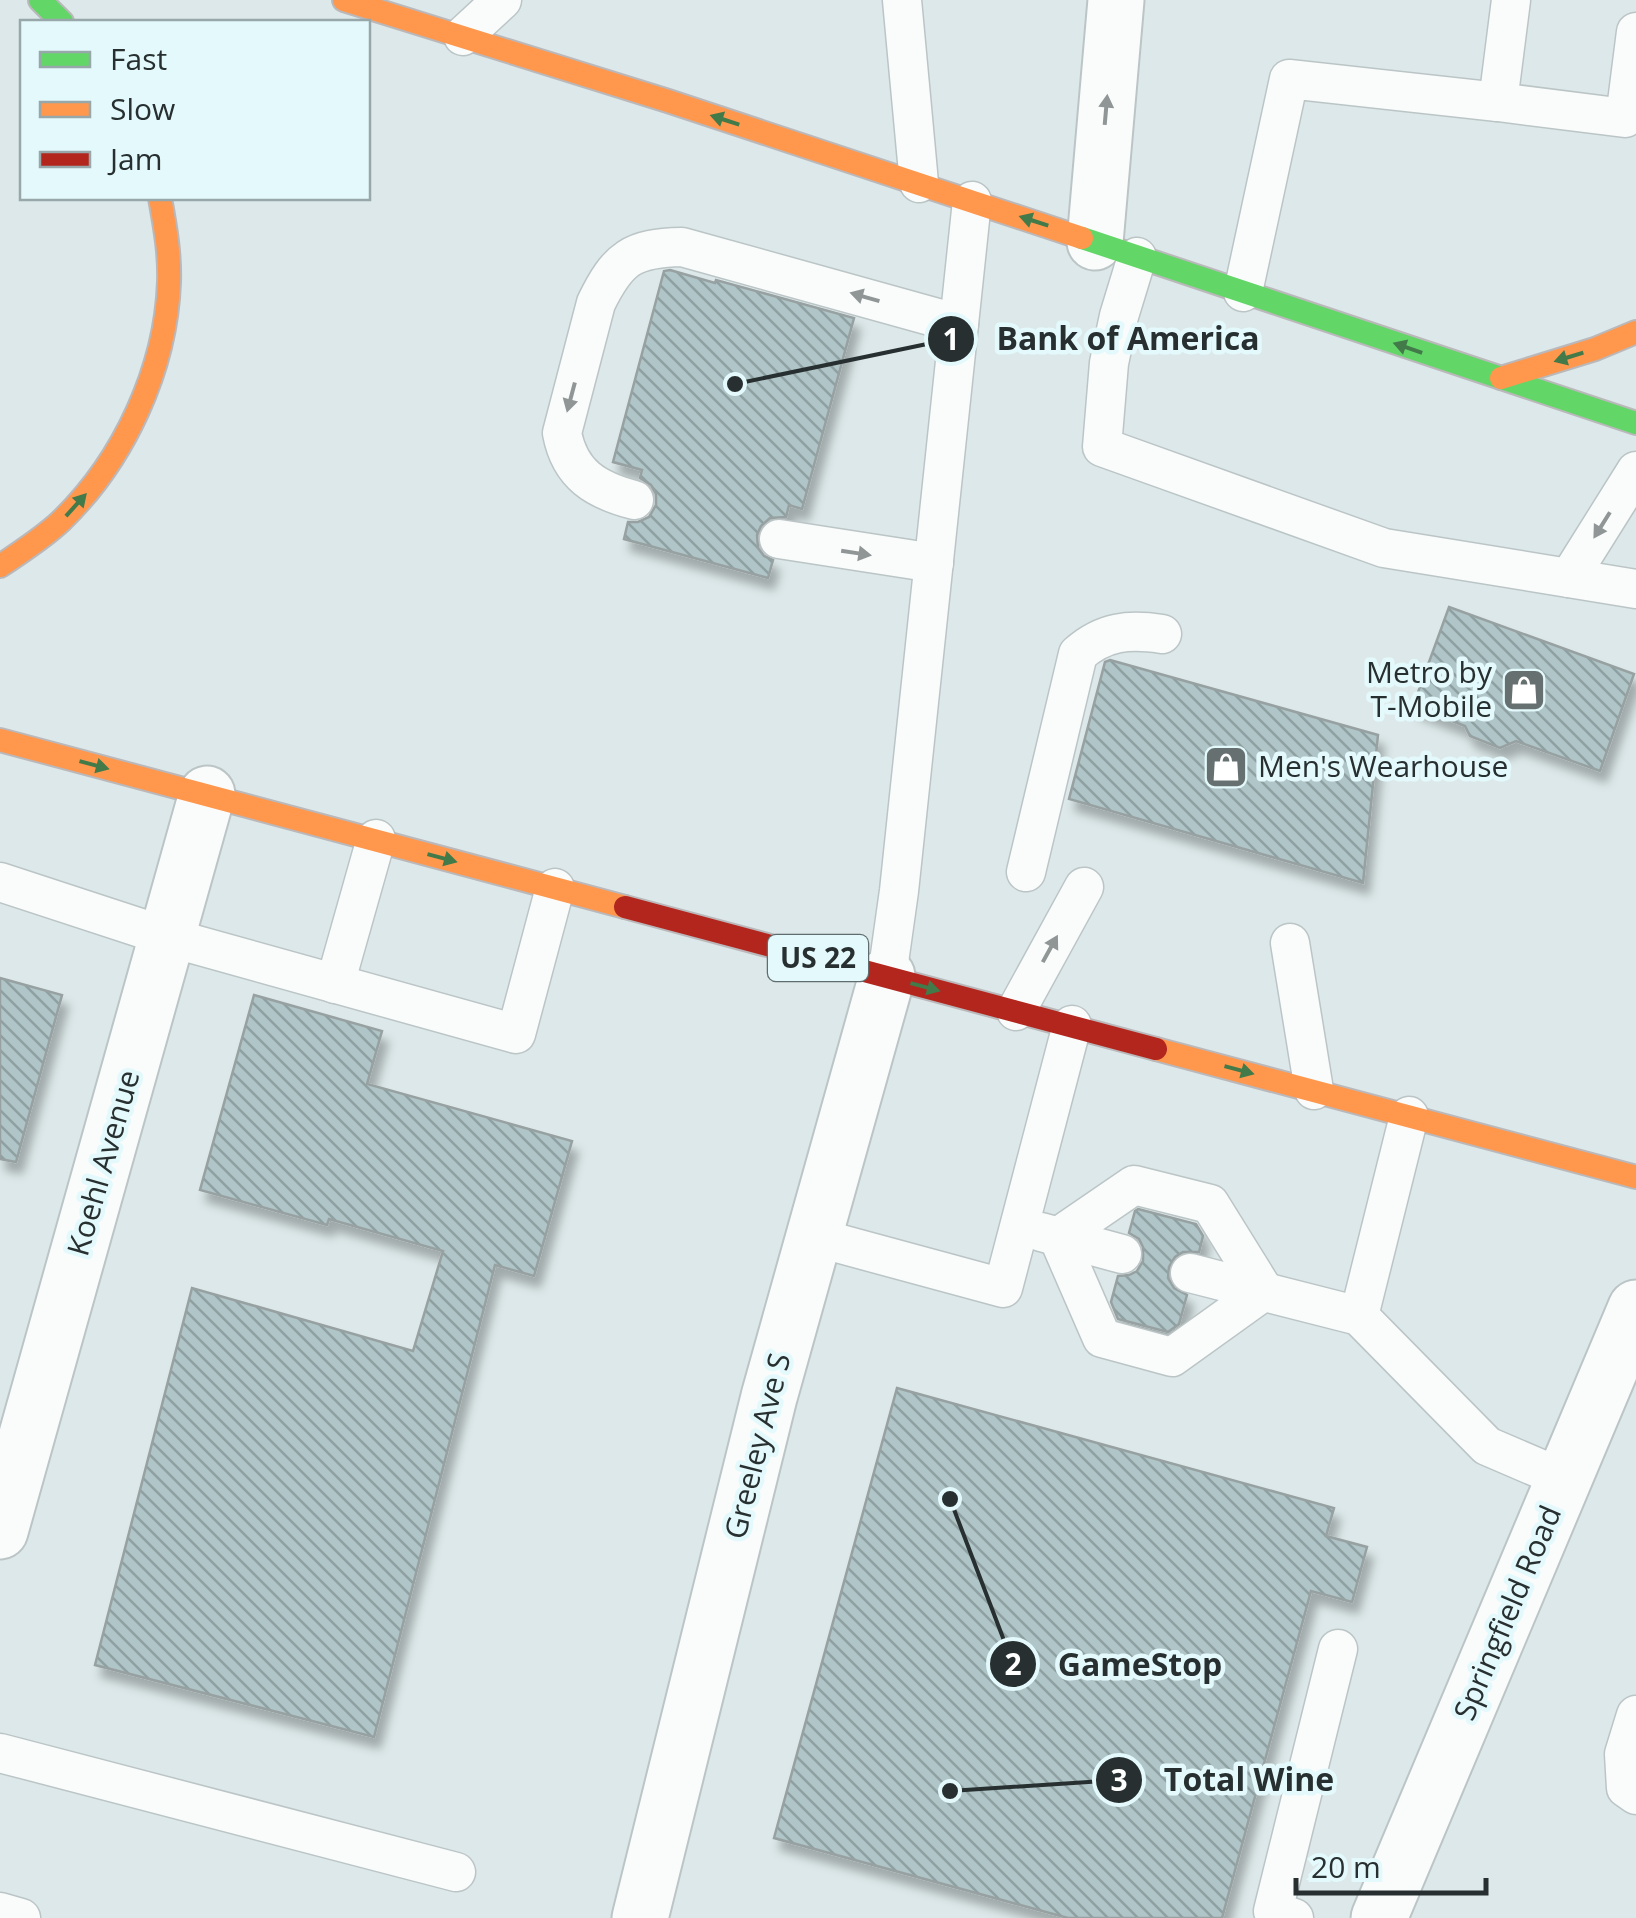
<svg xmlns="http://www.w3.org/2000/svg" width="1636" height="1918" font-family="'Open Sans',sans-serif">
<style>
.building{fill:url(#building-back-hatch);stroke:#98a1a2;stroke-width:2.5;filter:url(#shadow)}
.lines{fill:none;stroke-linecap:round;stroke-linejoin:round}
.lane-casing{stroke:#bcc5c6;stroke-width:41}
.street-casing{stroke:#bcc5c6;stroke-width:59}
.fast-casing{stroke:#bab8ba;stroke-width:26}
.slow-casing{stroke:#bab8ba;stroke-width:26}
.jam-casing{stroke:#bab8ba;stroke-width:26}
.lane{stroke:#fafcfc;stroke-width:38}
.street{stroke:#fafcfc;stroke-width:55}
.fast{stroke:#63d668;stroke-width:22}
.slow{stroke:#ff974d;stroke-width:22}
.jam{stroke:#b3261e;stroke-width:22}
.oneway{fill:#909696}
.oneway2{fill:#427a49}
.labels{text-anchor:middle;stroke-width:9;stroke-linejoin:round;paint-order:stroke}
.shield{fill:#e4f9fb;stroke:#606c6d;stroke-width:2.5}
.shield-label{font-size:28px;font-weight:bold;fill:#272f30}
.poi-label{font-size:30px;fill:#272f30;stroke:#e4f9fb;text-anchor:end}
.street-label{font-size:30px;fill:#272f30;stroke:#e4f9fb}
.leader{fill:none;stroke:#272f30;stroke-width:4}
.callout-dot{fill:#272f30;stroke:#e4f9fb;stroke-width:4}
.mark-label{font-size:30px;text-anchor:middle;font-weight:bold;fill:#fff}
.callout-label{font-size:32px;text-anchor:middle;font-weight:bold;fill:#272f30;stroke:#e4f9fb;stroke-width:9;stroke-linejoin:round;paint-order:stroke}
</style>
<defs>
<pattern id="building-back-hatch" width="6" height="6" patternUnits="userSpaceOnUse" patternTransform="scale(2.5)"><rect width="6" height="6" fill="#afc5c7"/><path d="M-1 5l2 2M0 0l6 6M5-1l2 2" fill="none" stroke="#8ea0a2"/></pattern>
<filter id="shadow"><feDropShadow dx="6" dy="11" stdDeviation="5" flood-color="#0004"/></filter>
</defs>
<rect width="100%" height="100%" fill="#dce8e9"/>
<g class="building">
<polygon points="670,270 715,283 716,280 854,318 802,509 789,505 786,517 770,518 761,526 757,535 758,548 764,556 773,560 768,578 624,539 628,522 638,522 649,517 656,505 656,494 651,485 640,478 642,470 613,462 664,271"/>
<polygon points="1449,607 1634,674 1600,771 1516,741 1500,748 1470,736 1465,726 1413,706"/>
<polygon points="1110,660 1378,735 1363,883 1069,799 1105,662"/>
<polygon points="0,978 62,995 16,1162 0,1159"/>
<polygon points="254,995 382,1031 367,1084 572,1141 534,1276 495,1265 374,1737 95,1665 192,1288 413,1351 443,1251 329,1219 327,1225 200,1190"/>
<polygon points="1138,1209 1196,1224 1203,1236 1199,1252 1183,1252 1175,1257 1169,1267 1168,1278 1174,1288 1187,1295 1179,1324 1168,1332 1118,1319 1111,1302 1118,1276 1129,1275 1137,1271 1143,1261 1143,1247 1139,1239 1129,1233 1135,1211"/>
<polygon points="897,1388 1334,1508 1326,1536 1367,1547 1352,1602 1311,1591 1222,1918 1068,1918 774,1838"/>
</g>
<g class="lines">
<g class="lane-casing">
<g id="lane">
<polyline points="902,0 919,183"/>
<polyline points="1511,0 1498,102 1625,118 1636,32"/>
<polyline points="463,36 502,0"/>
<polyline points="1137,257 1119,316 1109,363 1102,447 1384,548 1636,589"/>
<polyline points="1243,292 1289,79 1498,102"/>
<path d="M 634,500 C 596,490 570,475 562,433 L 596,303 C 618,258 632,248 682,247 L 959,324"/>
<polyline points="779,539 934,563"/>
<polyline points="1569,578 1636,471"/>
<path d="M 1026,872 L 1078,654 C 1104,631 1129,629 1162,634"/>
<polyline points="0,882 168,937 516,1034 555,888"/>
<polyline points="1290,943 1314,1090"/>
<polyline points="887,976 899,891 972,201"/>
<polyline points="335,984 376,839"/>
<polyline points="1016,1011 1084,887"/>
<polygon points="1134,1185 1210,1204 1264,1291 1172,1357 1102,1338 1058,1237"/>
<polyline points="1041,1232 1122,1254"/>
<polyline points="815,1237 1003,1288 1072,1025"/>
<polyline points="1190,1273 1359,1316 1487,1446 1564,1479"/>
<polyline points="1359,1316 1409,1116"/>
<polyline points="1636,1715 1624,1754 1626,1788 1636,1795"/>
<polyline points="0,1753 456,1872"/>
<polyline points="0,1912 21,1918"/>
<polyline points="1294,1918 1273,1911 1338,1649"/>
</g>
</g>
<g class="street-casing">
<g id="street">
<polyline points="1095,242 1116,0"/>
<polyline points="0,1531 207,794"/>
<polyline points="640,1918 769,1397 887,976"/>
<polyline points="1379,1918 1636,1308"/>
</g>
</g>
<g class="fast-casing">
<g id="fast">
<polyline points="40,0 62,22"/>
<polyline points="1082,238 1636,423"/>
</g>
</g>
<g class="slow-casing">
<g id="slow">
<polyline points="344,0 668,101 1082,238"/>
<polyline points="1501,378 1595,349 1636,332"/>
<path d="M 0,566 C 21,552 43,538 61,521 C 124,460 166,369 169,282 C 170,253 165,226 160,198"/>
<polyline points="0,740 625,907"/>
<polyline points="1156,1049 1636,1177"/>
</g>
</g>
<g class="jam-casing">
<polyline id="jam" points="625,907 1156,1049"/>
</g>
<use href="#lane" class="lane"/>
<use href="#street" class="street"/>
<use href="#fast" class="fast"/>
<use href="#slow" class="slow"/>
<use href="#jam" class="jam"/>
</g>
<defs><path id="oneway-solid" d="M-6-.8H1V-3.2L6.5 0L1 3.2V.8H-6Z" transform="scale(2.5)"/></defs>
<g class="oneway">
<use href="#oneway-solid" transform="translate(1106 110) rotate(-85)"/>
<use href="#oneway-solid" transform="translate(865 297) rotate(-164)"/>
<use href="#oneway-solid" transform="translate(571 397) rotate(105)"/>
<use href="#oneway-solid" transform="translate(1602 525) rotate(122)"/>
<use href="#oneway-solid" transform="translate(856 553) rotate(9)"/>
<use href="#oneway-solid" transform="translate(1050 949) rotate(-61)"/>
</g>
<g class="oneway2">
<use href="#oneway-solid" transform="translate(725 120) rotate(-162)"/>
<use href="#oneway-solid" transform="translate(1034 221) rotate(-162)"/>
<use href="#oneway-solid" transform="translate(1408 348) rotate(-161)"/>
<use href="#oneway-solid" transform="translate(1569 357) rotate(163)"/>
<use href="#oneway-solid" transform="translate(76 505) rotate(-48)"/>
<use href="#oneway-solid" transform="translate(94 765) rotate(15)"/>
<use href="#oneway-solid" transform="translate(442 858) rotate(15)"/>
<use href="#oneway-solid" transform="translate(925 987) rotate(15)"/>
<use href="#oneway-solid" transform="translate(1239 1070) rotate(15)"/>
</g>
<defs>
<g id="shop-square" transform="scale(2.25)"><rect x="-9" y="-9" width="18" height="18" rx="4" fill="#667071" stroke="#e4f9fb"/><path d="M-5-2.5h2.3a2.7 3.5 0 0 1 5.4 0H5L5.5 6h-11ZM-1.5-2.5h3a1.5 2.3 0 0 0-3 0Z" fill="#fff"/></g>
</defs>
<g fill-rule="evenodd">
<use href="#shop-square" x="1524" y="690"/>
<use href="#shop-square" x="1226" y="767"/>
</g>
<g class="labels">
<rect class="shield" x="768" y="935" width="100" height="46" rx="8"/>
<g class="shield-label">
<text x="818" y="968">US 22</text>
</g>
<g class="poi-label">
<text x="1492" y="683">Metro by<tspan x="1492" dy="34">T-Mobile</tspan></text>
<text x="1258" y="777" text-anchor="start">Men's Wearhouse</text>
</g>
<g class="street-label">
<text transform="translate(104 1163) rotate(-74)" y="10">Koehl Avenue</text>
<text transform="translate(758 1446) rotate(-76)" y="10">Greeley Ave S</text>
<text transform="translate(1508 1613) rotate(-67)" y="10">Springfield Road</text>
</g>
</g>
<path class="leader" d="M735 384L951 339M950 1499L1013 1664M950 1791L1119 1780"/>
<g class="callout-dot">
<circle cx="735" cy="384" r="10"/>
<circle cx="950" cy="1499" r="10"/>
<circle cx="950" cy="1791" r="10"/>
<circle cx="951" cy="339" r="25"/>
<circle cx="1013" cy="1664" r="25"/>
<circle cx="1119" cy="1780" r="25"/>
</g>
<g class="mark-label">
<text x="951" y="350">1</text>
<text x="1013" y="1675">2</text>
<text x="1119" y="1791">3</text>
</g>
<g class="callout-label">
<text x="1128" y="350">Bank of America</text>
<text x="1140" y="1676">GameStop</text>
<text x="1249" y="1791">Total Wine</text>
</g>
<rect x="20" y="20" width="350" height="180" fill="#e4f9fb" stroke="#98a8aa" stroke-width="2.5"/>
<rect x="40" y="52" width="50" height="15" fill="#63d668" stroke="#98a8aa" stroke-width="2.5"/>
<text x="110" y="70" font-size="30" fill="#272f30">Fast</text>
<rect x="40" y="102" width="50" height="15" fill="#ff974d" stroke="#98a8aa" stroke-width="2.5"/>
<text x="110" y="120" font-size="30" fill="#272f30">Slow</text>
<rect x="40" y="152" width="50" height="15" fill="#b3261e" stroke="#98a8aa" stroke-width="2.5"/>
<text x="110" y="170" font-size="30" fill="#272f30">Jam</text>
<path d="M1296 1878v15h190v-15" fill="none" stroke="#272f30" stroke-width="5"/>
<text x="1311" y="1878" font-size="30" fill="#272f30" stroke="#e4f9fb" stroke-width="8" paint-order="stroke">20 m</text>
</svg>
